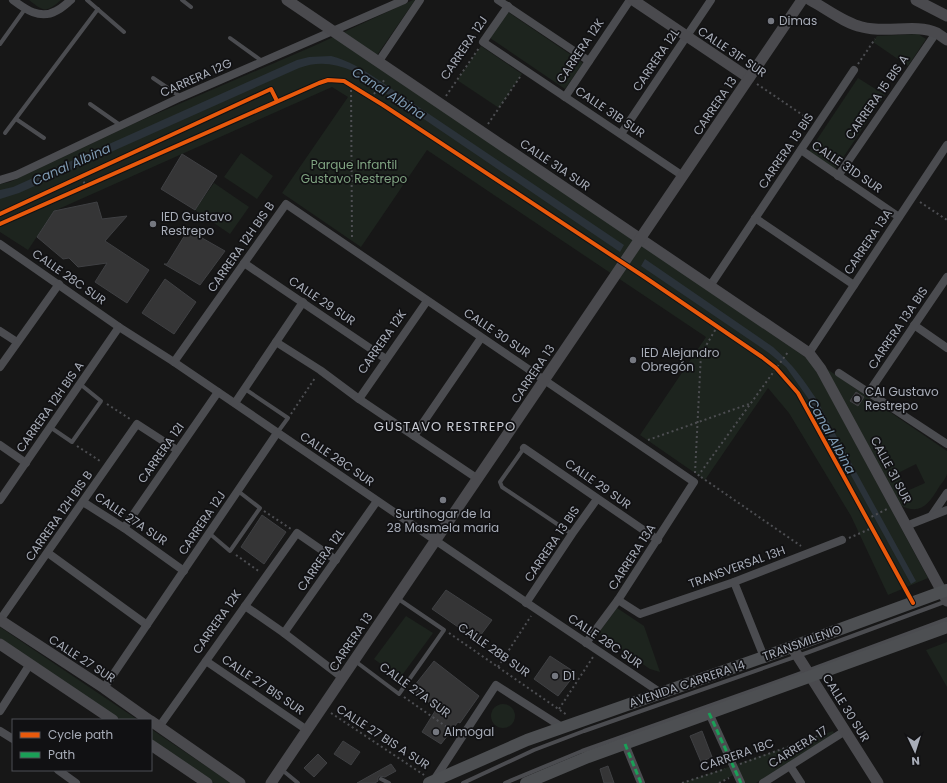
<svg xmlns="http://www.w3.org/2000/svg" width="947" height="783" font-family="Poppins,sans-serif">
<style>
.green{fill:#1d241e;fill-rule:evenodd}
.water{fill:#2a3239}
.building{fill:#353536;stroke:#3f4043}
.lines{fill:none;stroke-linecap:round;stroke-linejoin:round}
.path{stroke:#4d4e52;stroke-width:2;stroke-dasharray:2 3;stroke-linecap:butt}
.lane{stroke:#4b4c50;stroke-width:4}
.street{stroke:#4b4c50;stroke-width:8}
.secondary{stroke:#4a4a4e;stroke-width:11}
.primary{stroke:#4d4f52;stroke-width:12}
.quiet{stroke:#1a9f57;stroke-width:3;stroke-dasharray:6 3;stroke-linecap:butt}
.cycleway-casing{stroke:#111113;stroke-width:6}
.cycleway{stroke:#e8590c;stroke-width:4}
.poi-dot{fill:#757880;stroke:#111113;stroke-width:1.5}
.labels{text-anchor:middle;stroke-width:3.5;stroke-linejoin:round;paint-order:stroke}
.poi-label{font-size:12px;fill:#a8adb8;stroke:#111113;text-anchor:start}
.street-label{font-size:12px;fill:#a8adb8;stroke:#111113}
.park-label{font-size:12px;fill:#7fa381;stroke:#111113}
.water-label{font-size:13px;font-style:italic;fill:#7f9bb3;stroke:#111113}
.neighbourhood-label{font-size:13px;letter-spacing:1px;fill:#c9ccd4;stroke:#111113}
</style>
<rect width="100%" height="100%" fill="#171717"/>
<g class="green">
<path d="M 29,0 L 61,0 C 46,13 44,12 29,0 Z"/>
<polygon points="413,0 415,0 373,61 811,361 928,578 888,595 851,516 789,413 768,388 705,480 640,435 706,337 427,150 361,247 282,193 348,97 332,87 54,211 28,250 0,232 0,184 10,182 135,123 316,45"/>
<polygon points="508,12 583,63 565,89 490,38"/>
<polygon points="918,34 926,39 908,66 873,42 877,36"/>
<polygon points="481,46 522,74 499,108 457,80"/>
<polygon points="858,78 885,95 834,171 808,153"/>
<polygon points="241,153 273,176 257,199 224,177"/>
<polygon points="214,183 249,207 230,234 195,210"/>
<path d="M 824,367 L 947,451 C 947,458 947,467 947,474 C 946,478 942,483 939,487 C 929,504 920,516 900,505 ZM 916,464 L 925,483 L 907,491 L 898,473 Z"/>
<polygon points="617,608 644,626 660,672 650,669 598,634"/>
<polygon points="406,616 433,633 400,678 374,659"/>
<polygon points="0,627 138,720 121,720 0,638"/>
<polygon points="947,642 947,687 926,650"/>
<circle cx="503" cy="716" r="12"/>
<polygon points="151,729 231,783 214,783 151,740"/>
<polygon points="833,731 834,734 756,783 741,783 737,773 719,783 682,783"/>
</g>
<g class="water">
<path d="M 331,56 C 348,60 362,69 377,79 L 624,245 L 620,252 L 353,71 C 335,63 317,61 299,68 L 19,193 L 0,199 L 0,190 L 13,187 L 297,60 L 309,57 Z"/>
<path d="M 645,259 L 773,347 C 792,364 801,376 815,397 L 916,581 L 911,584 L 810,401 L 786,367 L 769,353 L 641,266 Z"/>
</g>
<g class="building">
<polygon points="182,154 217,176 195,210 161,189"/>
<polygon points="97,202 102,219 127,216 105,241 149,270 127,303 95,282 107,263 78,267 69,258 63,259 37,237 54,211"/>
<polygon points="188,230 225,251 200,285 164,264 167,264"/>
<polygon points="165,279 196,302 174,334 142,313"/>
<polygon points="856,392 864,397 858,406 850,401"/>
<polygon points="262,515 286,532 264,564 241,547"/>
<polygon points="446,590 492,620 477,640 432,609"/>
<polygon points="550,656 576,673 558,696 534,679"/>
<polygon points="434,661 479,696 460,723 458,722 441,744 422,732 437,708 411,690"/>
<polygon points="702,731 712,757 701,762 690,736"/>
<polygon points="343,741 360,752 351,765 334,754"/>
<polygon points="318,754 327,763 314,777 304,768"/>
<polygon points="391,764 396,771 385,777 379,776 378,778 378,781 375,783 357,783"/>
<polygon points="608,766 614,783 604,783 600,769"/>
</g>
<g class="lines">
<g class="path">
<polyline points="858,64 875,39"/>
<polyline points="757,84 810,120"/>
<polyline points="351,85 352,238"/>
<polyline points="446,96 479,48"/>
<polyline points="371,98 385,79"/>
<polyline points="488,124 520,77"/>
<polyline points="82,177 85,185"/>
<polyline points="920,202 947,220"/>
<polyline points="0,224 319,83 328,80 344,81 383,105"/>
<polyline points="107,404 130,419"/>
<polyline points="291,414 315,378"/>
<polyline points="648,440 749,404"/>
<polyline points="77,446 100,461"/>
<polyline points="695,473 701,354 717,327"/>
<polyline points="698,476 788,352"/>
<polyline points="701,477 801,546"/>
<polyline points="264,511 291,529"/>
<polyline points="867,519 887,509"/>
<polyline points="849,538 872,528"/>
<polyline points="236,555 260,572"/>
<polyline points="449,633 567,715"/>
<polyline points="498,667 531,616"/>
<polyline points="404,697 454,732"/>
<polyline points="559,709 593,657"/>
<polyline points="331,713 424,775"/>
<polyline points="740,764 821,735"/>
<polyline points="682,783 725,769"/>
<polyline points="719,783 729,778"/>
</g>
<g class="lane">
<polyline points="87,0 124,32"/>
<polyline points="182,0 191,7"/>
<polyline points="230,38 262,61"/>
<polyline points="0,44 25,9"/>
<polyline points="153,78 181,97"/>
<polyline points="90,104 120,125"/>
<polyline points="16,119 44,138"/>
<polyline points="5,133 98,9"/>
<polyline points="245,389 288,418 277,433"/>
<polyline points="50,427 72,442 101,401 80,384"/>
<polyline points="524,448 500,482 502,487 572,534"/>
<polyline points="209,533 230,551 260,508 238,491"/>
<polyline points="355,661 399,694 444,630 397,598"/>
<polyline points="281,769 298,783"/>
<polyline points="381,779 389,783"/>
<polyline points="463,783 534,750 584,731 809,652 947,601"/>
<polyline points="505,783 582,751 807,671 947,619"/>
</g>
<g class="street">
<path d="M 13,0 C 25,9 40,20 56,11 C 61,9 66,4 71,0"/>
<polyline points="498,0 589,61"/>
<polyline points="508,6 483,42 683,176"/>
<polyline points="379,61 420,0"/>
<polyline points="565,97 630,0"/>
<polyline points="621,134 711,0"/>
<polyline points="801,150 899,217"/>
<polyline points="838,176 936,33"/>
<polyline points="0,180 16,175 181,97 404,0"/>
<polyline points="755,218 854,285"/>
<polyline points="0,244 119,327 174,362 536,609 661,693"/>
<polyline points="244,263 386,359"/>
<polyline points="710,286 854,70"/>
<polyline points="914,325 947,348"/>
<polyline points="0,331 17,342"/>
<polyline points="276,342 320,370 359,399 478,479"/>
<polyline points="809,353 947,145"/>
<polyline points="174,362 286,204 694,482 618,600 586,643"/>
<polyline points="0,367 59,284"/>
<polyline points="839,373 947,444"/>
<polyline points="869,392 947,277"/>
<polyline points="359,399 427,301"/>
<polyline points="235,403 303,302"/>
<polyline points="414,436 481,338"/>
<polyline points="0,445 26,463"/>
<polyline points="524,448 658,540"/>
<polyline points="0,500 119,327"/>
<polyline points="83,502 124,528 184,571"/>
<polyline points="932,515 947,493"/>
<polyline points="906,526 947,510"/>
<polyline points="124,528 218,392"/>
<polyline points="48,553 147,625"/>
<polyline points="734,582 764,657"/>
<polyline points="618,600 640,614 734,582 842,540"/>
<polyline points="526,603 572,534 597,499"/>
<polyline points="245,606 284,633 343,678"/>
<polyline points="0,620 137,424 177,450"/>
<polyline points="284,633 377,501"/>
<polyline points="206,661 307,730"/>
<polyline points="104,688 277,433"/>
<polyline points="0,711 30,664"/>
<polyline points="709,713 741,783"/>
<polyline points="159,727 297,533 336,560"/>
<polyline points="0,731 13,739"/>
<polyline points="625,744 641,783"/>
<polyline points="790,766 801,783"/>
<polyline points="58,770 76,783"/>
<polyline points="434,780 496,685 562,727"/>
<polyline points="763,783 845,731"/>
</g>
<g class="secondary">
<polyline points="287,0 809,353 821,369 947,601"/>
<polyline points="633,0 749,78"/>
<path d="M 810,0 C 827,9 844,23 862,27 C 886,34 915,23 937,33 C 940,35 944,38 947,40"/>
<polyline points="916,0 947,16"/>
<polyline points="0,620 104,688 149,720"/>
<polyline points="0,644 113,720"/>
<polyline points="792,647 878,783"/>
<polyline points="151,721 240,783"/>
<polyline points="151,745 207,783"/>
<polyline points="271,783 802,0"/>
</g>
<g class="primary">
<polyline points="429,783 527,740 764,657 947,590"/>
<polyline points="526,783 588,757 947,627"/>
</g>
<g class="quiet">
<polyline points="709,713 741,783"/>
<polyline points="625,744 641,783"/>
</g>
<g class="cycleway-casing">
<g id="cycleway">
<polyline points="0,214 271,89 277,101"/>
<polyline points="0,224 319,83 328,80 344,81 383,105 643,276 762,357 776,368 798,393 913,603"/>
</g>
</g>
<use href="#cycleway" class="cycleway"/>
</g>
<g class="poi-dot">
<circle cx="771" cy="21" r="4"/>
<circle cx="153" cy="224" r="4"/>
<circle cx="633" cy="360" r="4"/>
<circle cx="857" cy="399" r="4"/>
<circle cx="443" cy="500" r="4"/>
<circle cx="555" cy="676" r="4"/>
<circle cx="436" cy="732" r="4"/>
</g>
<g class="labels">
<g class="poi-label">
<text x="779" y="25">Dimas</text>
<text x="161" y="221">IED Gustavo<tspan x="161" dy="14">Restrepo</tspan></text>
<text x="641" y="357">IED Alejandro<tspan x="641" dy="14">Obregón</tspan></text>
<text x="865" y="396">CAI Gustavo<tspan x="865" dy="14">Restrepo</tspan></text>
<text x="443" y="518" text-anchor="middle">Surtihogar de la<tspan x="443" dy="14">28 Masmela maria</tspan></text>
<text x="563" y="680">D1</text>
<text x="444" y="736">Almogal</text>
</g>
<g class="street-label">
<text transform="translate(464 48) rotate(-56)" y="4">CARRERA 12J</text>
<text transform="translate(580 51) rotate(-56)" y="4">CARRERA 12K</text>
<text transform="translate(732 52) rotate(34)" y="4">CALLE 31F SUR</text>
<text transform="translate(656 60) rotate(-56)" y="4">CARRERA 12L</text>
<text transform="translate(196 78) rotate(-24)" y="4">CARRERA 12G</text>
<text transform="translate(877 97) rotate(-55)" y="4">CARRERA 15 BIS A</text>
<text transform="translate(715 106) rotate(-56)" y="4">CARRERA 13</text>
<text transform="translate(610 112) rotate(34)" y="4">CALLE 31B SUR</text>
<text transform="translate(786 151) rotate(-56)" y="4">CARRERA 13 BIS</text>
<text transform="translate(555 165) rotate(34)" y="4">CALLE 31A SUR</text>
<text transform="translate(847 167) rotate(34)" y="4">CALLE 31D SUR</text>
<text transform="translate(868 242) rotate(-56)" y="4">CARRERA 13A</text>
<text transform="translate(241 247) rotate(-55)" y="4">CARRERA 12H BIS B</text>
<text transform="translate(69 277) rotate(35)" y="4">CALLE 28C SUR</text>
<text transform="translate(322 301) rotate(34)" y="4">CALLE 29 SUR</text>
<text transform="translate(898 328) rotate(-56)" y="4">CARRERA 13A BIS</text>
<text transform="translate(497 333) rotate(34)" y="4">CALLE 30 SUR</text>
<text transform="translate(382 342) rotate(-55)" y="4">CARRERA 12K</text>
<text transform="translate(533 374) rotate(-56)" y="4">CARRERA 13</text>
<text transform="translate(50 407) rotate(-55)" y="4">CARRERA 12H BIS A</text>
<text transform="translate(161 453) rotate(-55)" y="4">CARRERA 12I</text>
<text transform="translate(337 459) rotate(34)" y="4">CALLE 28C SUR</text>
<text transform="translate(891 470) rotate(62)" y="4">CALLE 31 SUR</text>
<text transform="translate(598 484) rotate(35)" y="4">CALLE 29 SUR</text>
<text transform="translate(59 516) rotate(-55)" y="4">CARRERA 12H BIS B</text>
<text transform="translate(131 519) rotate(34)" y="4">CALLE 27A SUR</text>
<text transform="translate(202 523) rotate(-56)" y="4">CARRERA 12J</text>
<text transform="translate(552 544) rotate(-56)" y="4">CARRERA 13 BIS</text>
<text transform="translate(632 557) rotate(-57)" y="4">CARRERA 13A</text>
<text transform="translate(321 560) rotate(-55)" y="4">CARRERA 12L</text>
<text transform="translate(737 567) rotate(-20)" y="4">TRANSVERSAL 13H</text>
<text transform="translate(217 622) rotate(-55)" y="4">CARRERA 12K</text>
<text transform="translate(605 641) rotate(34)" y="4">CALLE 28C SUR</text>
<text transform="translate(351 642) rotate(-56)" y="4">CARRERA 13</text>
<text transform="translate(802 643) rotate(-20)" y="4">TRANSMILENIO</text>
<text transform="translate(494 650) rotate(35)" y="4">CALLE 28B SUR</text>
<text transform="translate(82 659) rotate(33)" y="4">CALLE 27 SUR</text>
<text transform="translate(687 684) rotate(-19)" y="4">AVENIDA CARRERA 14</text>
<text transform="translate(263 685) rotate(34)" y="4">CALLE 27 BIS SUR</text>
<text transform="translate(415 690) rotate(36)" y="4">CALLE 27A SUR</text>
<text transform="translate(846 708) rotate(58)" y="4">CALLE 30 SUR</text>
<text transform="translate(383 737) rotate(33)" y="4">CALLE 27 BIS A SUR</text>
<text transform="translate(798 747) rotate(-32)" y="4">CARRERA 17</text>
<text transform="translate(737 755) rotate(-19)" y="4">CARRERA 18C</text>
</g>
<g class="park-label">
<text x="354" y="169">Parque Infantil<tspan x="354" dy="14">Gustavo Restrepo</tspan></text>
</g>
<g class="water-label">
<text transform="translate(389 93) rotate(33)" y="5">Canal Albina</text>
<text transform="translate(71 164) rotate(-24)" y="5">Canal Albina</text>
<text transform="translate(832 436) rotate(61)" y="5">Canal Albina</text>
</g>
<g class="neighbourhood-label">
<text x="445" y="431">GUSTAVO RESTREPO</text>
</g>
</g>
<rect x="12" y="719" width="140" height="52" fill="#111113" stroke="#4d4f55"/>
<rect x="20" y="732" width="20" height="6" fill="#e8590c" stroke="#4d4f55"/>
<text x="48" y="739" font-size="12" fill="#a8adb8">Cycle path</text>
<rect x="20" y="752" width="20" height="6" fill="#1a9f57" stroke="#4d4f55"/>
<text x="48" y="759" font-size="12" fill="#a8adb8">Path</text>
<g transform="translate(915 751) rotate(176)" stroke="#111113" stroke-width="3" paint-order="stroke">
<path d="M0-3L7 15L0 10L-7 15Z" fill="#a8adb8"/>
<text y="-6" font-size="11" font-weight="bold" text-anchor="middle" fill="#a8adb8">N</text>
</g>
</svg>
